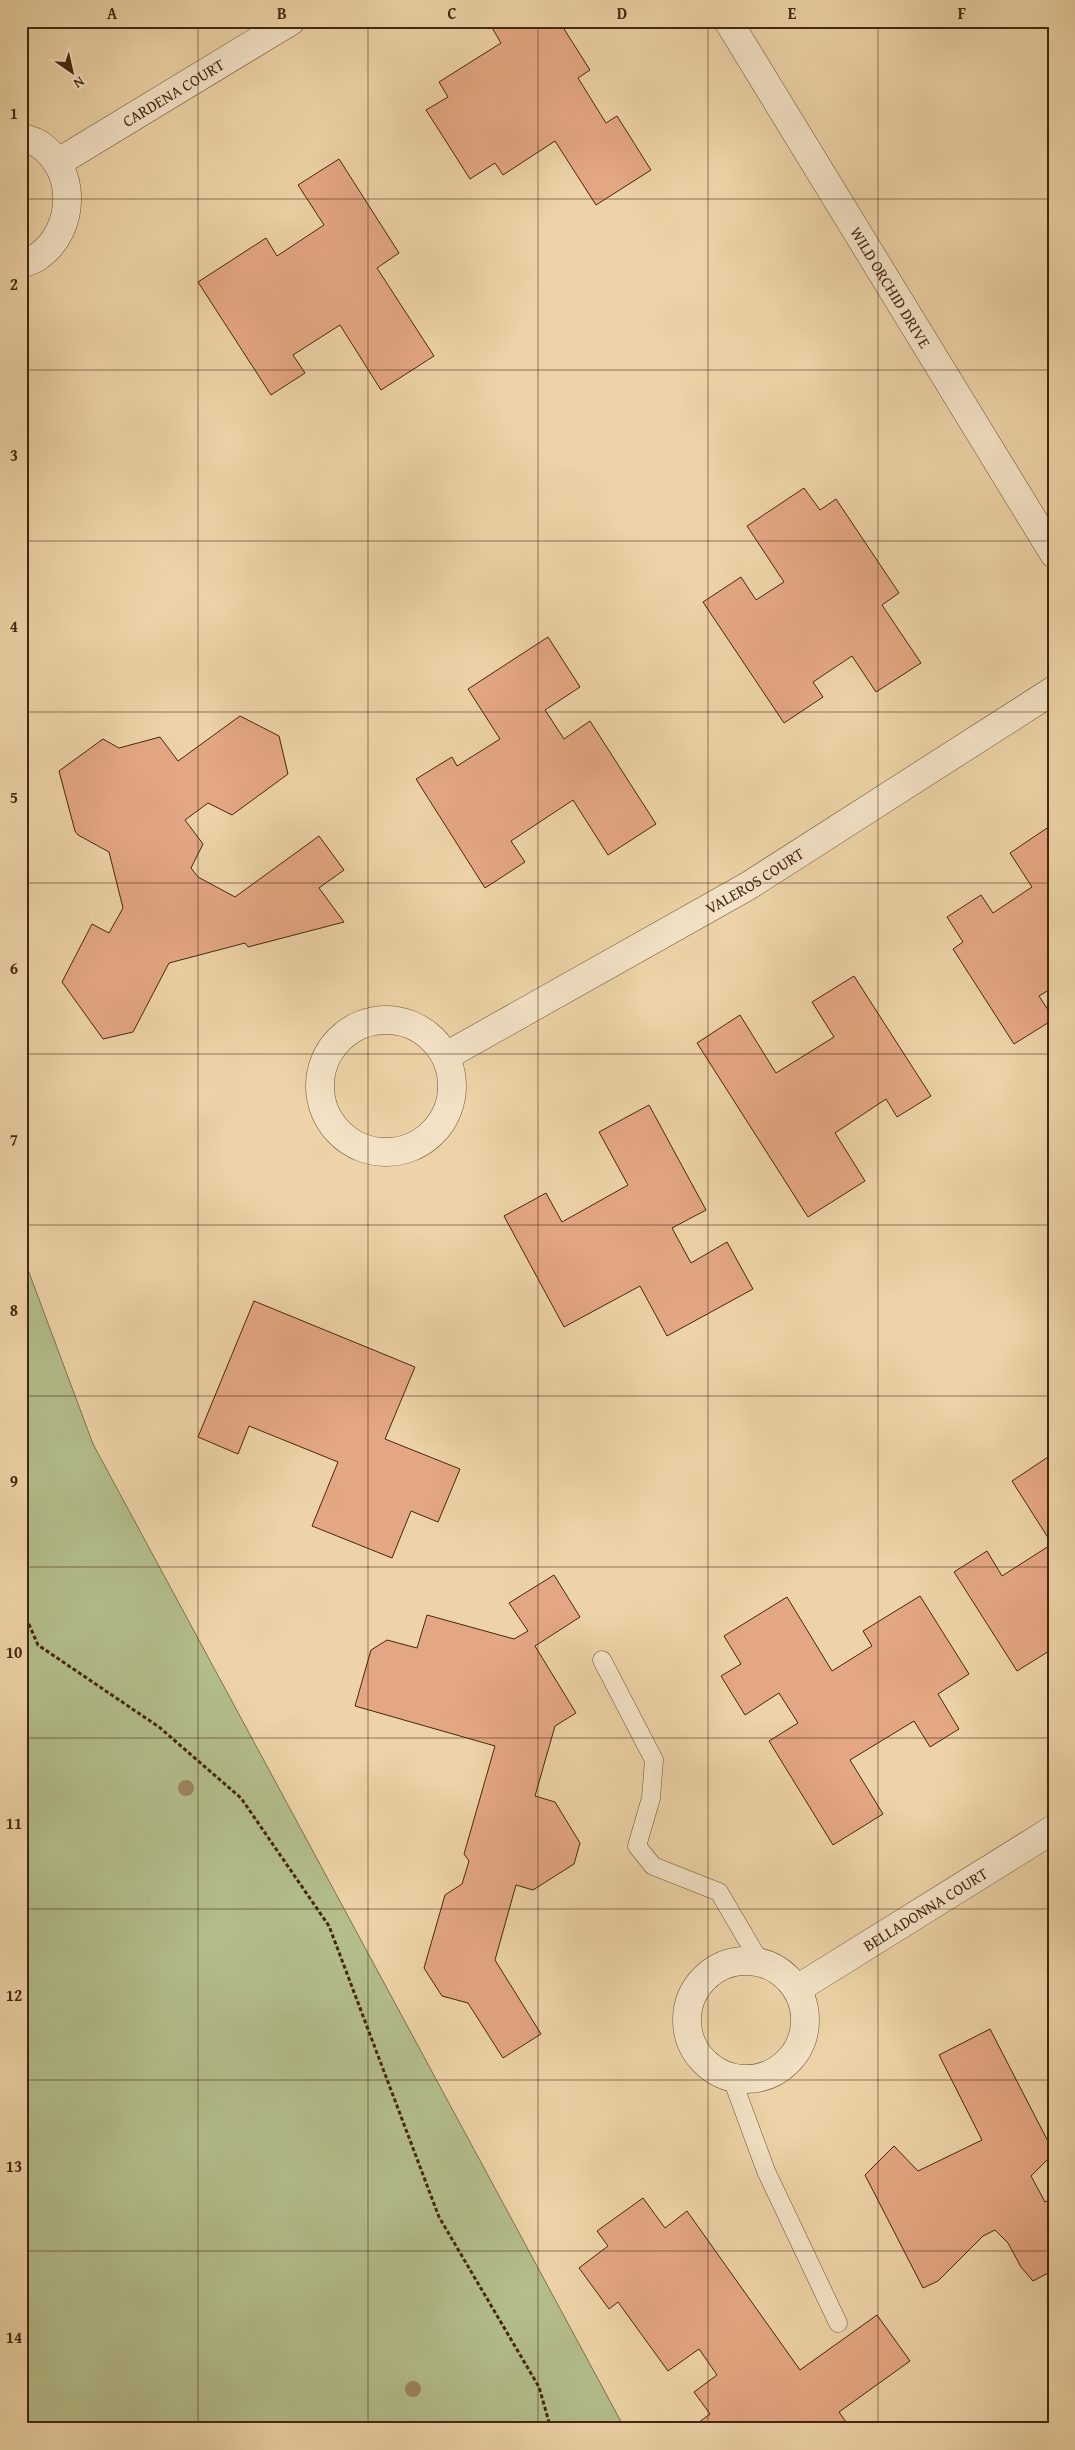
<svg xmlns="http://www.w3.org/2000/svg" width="1075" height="2450" font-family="'Gentium Book Plus',serif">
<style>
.green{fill:#b3be8b;stroke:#7c724d}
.building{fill:#e4a783;stroke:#46260f}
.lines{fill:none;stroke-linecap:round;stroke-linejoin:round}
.lane-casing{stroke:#705135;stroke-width:19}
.street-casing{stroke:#705135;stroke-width:29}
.path{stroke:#46260f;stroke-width:3;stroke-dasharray:4 2.5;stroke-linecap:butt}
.lane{stroke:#f3e2c6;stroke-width:18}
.street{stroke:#f3e2c6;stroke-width:28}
.tree{fill:#9d8461}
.grid{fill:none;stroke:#46260f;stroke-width:1;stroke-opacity:0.55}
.labels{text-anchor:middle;stroke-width:4;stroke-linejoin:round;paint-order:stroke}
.street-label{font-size:16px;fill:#46260f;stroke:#f3e2c6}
.neatline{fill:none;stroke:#46260f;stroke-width:2}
.grid-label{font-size:16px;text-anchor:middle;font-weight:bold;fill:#46260f}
</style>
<rect width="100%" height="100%" fill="#edd3a7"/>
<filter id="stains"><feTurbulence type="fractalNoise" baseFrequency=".004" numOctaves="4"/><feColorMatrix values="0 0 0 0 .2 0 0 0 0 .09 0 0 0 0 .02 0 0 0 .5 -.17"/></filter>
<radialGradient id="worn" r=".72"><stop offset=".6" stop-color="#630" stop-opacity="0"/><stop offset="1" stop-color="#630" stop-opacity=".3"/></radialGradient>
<polygon class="green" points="21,1251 93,1444 625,2429 21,2429"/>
<g class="building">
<polygon points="498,21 559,21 590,70 578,78 606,123 617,116 651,170 596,205 555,141 503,175 495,163 470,179 426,110 448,97 439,82 501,43 491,26"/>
<polygon points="339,159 399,253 377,268 434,356 381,390 340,325 293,355 305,373 271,395 198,282 266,238 277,256 324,225 298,185"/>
<polygon points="804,488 820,510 836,499 899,593 882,605 921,663 876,692 852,656 813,682 823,697 784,723 703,602 741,577 756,600 784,582 747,526"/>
<polygon points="548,637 580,687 545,710 564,739 590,721 656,824 608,855 573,800 511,841 525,862 485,888 416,779 452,757 457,766 500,739 468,689"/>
<polygon points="240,716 279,736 288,774 232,815 208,803 185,820 203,844 191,868 198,877 235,897 319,836 344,870 319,888 344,922 248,947 245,943 169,963 133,1032 103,1039 62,982 92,924 109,933 123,908 109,852 78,835 75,831 59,771 103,739 119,748 160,737 178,761"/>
<polygon points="1053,824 1054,987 1039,996 1054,1019 1014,1044 953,949 963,942 947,917 981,895 993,913 1032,887 1010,853"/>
<polygon points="854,976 931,1096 897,1117 886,1099 835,1133 865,1181 808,1217 697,1043 740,1015 776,1073 834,1037 812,1002"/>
<polygon points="649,1105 706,1210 672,1228 691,1263 727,1242 753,1289 667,1336 640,1286 564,1327 504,1216 546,1193 562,1222 628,1185 599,1132"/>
<polygon points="254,1301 415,1367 385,1439 460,1469 438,1522 411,1511 392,1558 312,1526 338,1462 249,1426 238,1454 198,1437"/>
<polygon points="1054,1453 1054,1648 1017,1671 954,1572 987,1551 1002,1576 1052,1544 1012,1481"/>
<polygon points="554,1575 580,1617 535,1646 576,1713 555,1726 535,1796 555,1802 580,1843 574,1864 533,1890 516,1885 495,1960 541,2034 503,2058 468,2003 442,1996 424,1968 445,1895 462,1884 469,1861 464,1854 495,1746 355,1706 371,1650 387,1640 417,1648 427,1615 514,1639 528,1631 509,1603"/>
<polygon points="920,1596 969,1674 938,1694 959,1729 930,1747 914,1721 850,1760 883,1814 833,1845 769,1741 798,1723 779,1693 745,1715 721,1676 741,1664 724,1636 787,1597 832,1671 872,1646 863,1631"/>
<polygon points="1054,1966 1054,1980 1047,1970"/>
<polygon points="990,2029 1054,2153 1031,2176 1045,2202 1054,2198 1054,2270 1033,2281 1021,2267 1008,2243 995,2230 983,2236 938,2281 923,2288 865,2175 894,2146 918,2171 982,2140 939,2055"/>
<polygon points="643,2198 665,2228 687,2211 800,2370 877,2315 910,2361 839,2412 851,2429 690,2429 710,2414 694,2392 717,2375 699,2349 668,2371 618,2302 609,2309 579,2268 608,2246 597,2231"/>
</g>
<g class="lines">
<g class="lane-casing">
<g id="lane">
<polyline points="602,1660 654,1760 651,1798 637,1846 653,1866 719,1892 760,1962"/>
<polyline points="732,2079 766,2171 838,2323"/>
</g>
</g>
<g class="street-casing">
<g id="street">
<path id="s1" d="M 728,21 L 1054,554"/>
<path d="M 21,137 C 27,139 34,141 39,144 C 78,170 75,230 39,256 C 34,260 27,262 21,264"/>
<path id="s2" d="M 57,163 L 291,21"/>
<circle cx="386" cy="1086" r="66"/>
<path id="s3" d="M 446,1056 L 748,886 L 1054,690"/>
<circle cx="746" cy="2020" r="59"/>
<path id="s4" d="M 797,1989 L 1054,1829"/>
</g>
</g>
<polyline class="path" points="21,1606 38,1645 159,1727 241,1798 329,1926 439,2217 539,2387 551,2429"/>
<use href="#lane" class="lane"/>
<use href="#street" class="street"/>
</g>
<g class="tree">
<circle cx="186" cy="1788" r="8"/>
<circle cx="413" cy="2389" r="8"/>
</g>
<path class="grid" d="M 198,21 L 198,2429M 368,21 L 368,2429M 538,21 L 538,2429M 708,21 L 708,2429M 878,21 L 878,2429M 21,199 L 1054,199M 21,370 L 1054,370M 21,541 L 1054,541M 21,712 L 1054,712M 21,883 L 1054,883M 21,1054 L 1054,1054M 21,1225 L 1054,1225M 21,1396 L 1054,1396M 21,1567 L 1054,1567M 21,1738 L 1054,1738M 21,1909 L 1054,1909M 21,2080 L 1054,2080M 21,2251 L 1054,2251"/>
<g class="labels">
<g class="street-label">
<text dy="6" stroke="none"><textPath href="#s2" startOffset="136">CARDENA COURT</textPath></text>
<text dy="6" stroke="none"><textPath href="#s1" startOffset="312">WILD ORCHID DRIVE</textPath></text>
<text dy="6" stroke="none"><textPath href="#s3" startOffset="355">VALEROS COURT</textPath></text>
<text dy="6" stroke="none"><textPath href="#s4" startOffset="151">BELLADONNA COURT</textPath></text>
</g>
</g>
<rect width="1075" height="2450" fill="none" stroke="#edd3a7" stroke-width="55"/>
<g transform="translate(72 72) rotate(146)" stroke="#f3e2c6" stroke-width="4" paint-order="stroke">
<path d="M0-4L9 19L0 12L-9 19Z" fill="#46260f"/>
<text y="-8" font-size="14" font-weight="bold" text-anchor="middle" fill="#46260f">N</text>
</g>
<rect x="28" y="28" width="1020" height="2394" class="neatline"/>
<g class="grid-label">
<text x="112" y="19">A</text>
<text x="282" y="19">B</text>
<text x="452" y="19">C</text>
<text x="622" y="19">D</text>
<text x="792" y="19">E</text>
<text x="962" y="19">F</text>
<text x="14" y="119">1</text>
<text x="14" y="290">2</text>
<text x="14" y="461">3</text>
<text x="14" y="632">4</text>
<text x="14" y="803">5</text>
<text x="14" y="974">6</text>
<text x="14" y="1145">7</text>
<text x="14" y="1316">8</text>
<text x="14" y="1487">9</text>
<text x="14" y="1658">10</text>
<text x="14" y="1829">11</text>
<text x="14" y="2001">12</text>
<text x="14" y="2172">13</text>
<text x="14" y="2343">14</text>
</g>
<rect width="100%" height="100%" filter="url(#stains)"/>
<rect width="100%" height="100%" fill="url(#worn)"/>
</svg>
